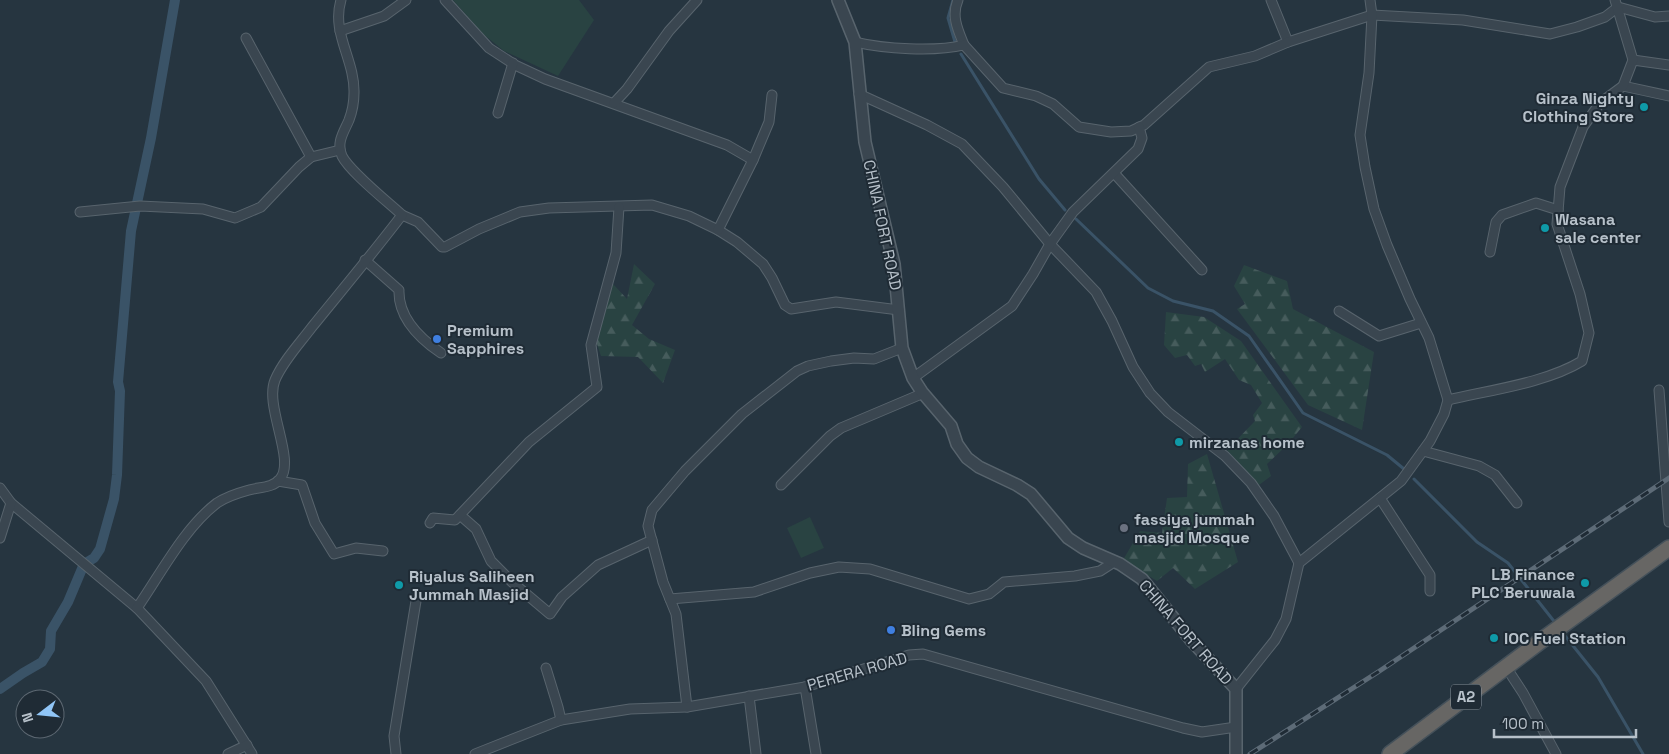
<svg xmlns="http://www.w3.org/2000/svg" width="1669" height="754" font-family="'Space Grotesk',sans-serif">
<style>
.forest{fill:url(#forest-firs)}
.park{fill:#294342}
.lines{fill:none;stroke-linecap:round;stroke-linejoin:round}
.stream{stroke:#3a5367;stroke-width:3}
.canal{stroke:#3a5367;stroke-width:10}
.minor-casing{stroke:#58646d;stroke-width:11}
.tertiary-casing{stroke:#58646d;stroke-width:14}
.trunk-casing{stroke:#45515a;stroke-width:18}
.minor{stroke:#3a4650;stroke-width:9}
.tertiary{stroke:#3a4650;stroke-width:11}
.trunk{stroke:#676664;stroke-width:15}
.rail-casing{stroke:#5d6b77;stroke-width:5}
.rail{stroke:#1f2b35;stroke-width:3;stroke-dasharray:9;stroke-linecap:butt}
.culture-dot{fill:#0f9aa8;stroke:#1f2b35;stroke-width:2}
.shop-dot{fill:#3f7fe0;stroke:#1f2b35;stroke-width:2}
.worship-dot{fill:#6b7280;stroke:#1f2b35;stroke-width:2}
.labels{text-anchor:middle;stroke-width:4;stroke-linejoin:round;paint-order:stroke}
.shield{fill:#1f2b35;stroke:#89949d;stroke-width:1}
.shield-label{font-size:15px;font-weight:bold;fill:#b7c1ca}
.poi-label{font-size:16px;font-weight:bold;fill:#b7c1ca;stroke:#1f2b35;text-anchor:start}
.street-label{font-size:16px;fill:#b7c1ca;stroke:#1f2b35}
</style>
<defs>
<pattern id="forest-firs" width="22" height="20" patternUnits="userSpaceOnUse" patternTransform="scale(1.25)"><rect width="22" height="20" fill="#294342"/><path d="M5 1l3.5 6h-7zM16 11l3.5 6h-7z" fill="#465c5c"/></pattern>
</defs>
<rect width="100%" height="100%" fill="#263540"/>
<g class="forest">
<polygon points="634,264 655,284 632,325 649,339 675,350 663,383 638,357 601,356 596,341 613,284 627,299"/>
<polygon points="1244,265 1287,281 1293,309 1374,352 1362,430 1308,405 1237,309 1245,304 1234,286"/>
<polygon points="1166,312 1204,317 1241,341 1302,427 1288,444 1267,464 1271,476 1259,485 1227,450 1255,421 1253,415 1262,403 1251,385 1239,380 1225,359 1205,372 1201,364 1195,366 1187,355 1175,358 1164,345"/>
<polygon points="1207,454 1238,562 1195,589 1173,568 1157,581 1123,560 1140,531 1162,533 1167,498 1187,497 1188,464"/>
</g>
<g class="park">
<polygon points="453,0 579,0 594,20 558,76 504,51 483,34"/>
<polygon points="810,517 824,548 801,558 787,528"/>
</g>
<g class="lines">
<g class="stream">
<polyline points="953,0 948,18 955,42"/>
<polyline points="961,54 1039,179 1065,210"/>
<polyline points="1076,219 1148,288 1173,301 1213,311 1249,336 1303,413 1387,455 1404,469"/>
<polyline points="1414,479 1477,542 1508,563 1557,625"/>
<polyline points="1562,632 1598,677 1643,754"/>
</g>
<polyline class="canal" points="0,689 23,673 42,662 50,649 51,631 68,602 84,564 94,558 100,549 114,499 117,475 120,391 118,382 131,231 151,138 175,0"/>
<g class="minor-casing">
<g id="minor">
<polyline points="445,0 489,48 515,65 545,79 727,145 753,160"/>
<path d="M 958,0 C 951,16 958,30 964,45"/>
<polyline points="1271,0 1288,42"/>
<polyline points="340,31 384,16 406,0"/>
<polyline points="246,38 311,157"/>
<path d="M 855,42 C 884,49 935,52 964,45 L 1003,88 L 1036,96 L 1053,104 L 1079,127 L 1111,132 L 1131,131 L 1144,125 L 1209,67 L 1255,56 L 1288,42 L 1372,15 L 1463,20 L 1550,34 L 1577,27 L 1605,17 L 1618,7 L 1655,17 L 1669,16"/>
<polyline points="1633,60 1669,65"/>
<polyline points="1623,86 1669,96"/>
<polyline points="859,94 927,125 962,144 1003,187 1050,244 1096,292 1112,321 1133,367 1150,393 1168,412 1225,456 1251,483 1274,516 1299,563"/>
<polyline points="614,103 627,89 669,31 697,0"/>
<polyline points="498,113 513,63"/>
<polyline points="1114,173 1202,270"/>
<polyline points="80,212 140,206 203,209 235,218 261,207 299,167 311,157 340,150"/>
<polyline points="402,215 418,222 442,247 445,247 479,229 520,212 549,208 652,205 689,216 718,230 737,242 763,264 772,278 785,305 791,309 836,302 899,310"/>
<polyline points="718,230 753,160 769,122 772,95"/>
<polyline points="1490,252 1496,222 1502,215 1536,203 1558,210"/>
<path d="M 365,260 L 399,290 C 398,317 419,338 441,353"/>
<polyline points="1339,311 1379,336 1421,323"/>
<polyline points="913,378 1012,306 1033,274 1050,244 1073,212 1138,149 1142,138 1139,127"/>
<polyline points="1659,390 1669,522"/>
<path d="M 1448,400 C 1490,390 1546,383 1582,361 L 1589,333 L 1580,294 L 1557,224 L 1560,187 L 1583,127 L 1600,103 L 1623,86 L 1633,60 L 1615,0"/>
<polyline points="1423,451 1479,466 1495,475 1517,503"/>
<polyline points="278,481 302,485 315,523 334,554 356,548 383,551"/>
<polyline points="781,485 830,436 841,428 919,395 922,392"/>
<polyline points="0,488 11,503 137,608 206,681 252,754"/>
<polyline points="1380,498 1430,575 1430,591"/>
<polyline points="460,515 476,529 491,561 512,582 550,614 562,597 598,565 652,540"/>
<polyline points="430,523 433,518 455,520 529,442 597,387 591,345 616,253 619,207"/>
<polyline points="0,538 11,503"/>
<polyline points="670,599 754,592 810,573 839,567 870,569 969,599 989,594 1004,582 1075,576 1100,571 1114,562"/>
<path d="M 137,608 C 160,575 184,528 217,503 C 226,497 238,493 249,490 C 259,487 273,488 280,479 C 296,460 264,406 275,380 C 283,361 300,343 312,327 C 342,290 373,253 402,215 C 388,202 350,172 342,156 C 336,142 344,132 349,120 C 352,112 354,102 354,93 C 355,60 331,33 341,0"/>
<polyline points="1506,667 1523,693 1556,754"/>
<polyline points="546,668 558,707 561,720"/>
<polyline points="805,687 816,754"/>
<polyline points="1236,689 1275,640 1286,619 1299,563 1401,481 1430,441 1444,414 1448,400 1429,338 1410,299 1387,245 1374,209 1365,167 1360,135 1369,73 1372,15 1370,0"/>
<polyline points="749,696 756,754"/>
<polyline points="687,707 676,614 663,582 648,526 652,510 685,471 742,414 797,371 808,366 831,361 854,358 874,359 902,348"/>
<polyline points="228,754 247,745"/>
<polyline points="396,754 394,736 416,601"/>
<polyline points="475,754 561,720 630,709 687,707 805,687 909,655 923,654 1183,728 1202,732 1236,727"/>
</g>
</g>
<g class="tertiary-casing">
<polyline id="tertiary" points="838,0 855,42 865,142 894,264 902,348 913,378 922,392 951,426 957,444 967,458 979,467 1017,485 1031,494 1068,538 1083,548 1120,564 1142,579 1191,640 1236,689 1236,754"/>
</g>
<g class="trunk-casing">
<polyline id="trunk" points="1390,754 1542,640 1669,548"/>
</g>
<use href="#minor" class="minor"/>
<use href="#tertiary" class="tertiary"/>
<use href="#trunk" class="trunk"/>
<g class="rail-casing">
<polyline id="rail" points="1250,754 1378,672 1669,478"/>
</g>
<use href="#rail" class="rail"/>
</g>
<g class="culture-dot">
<circle cx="1644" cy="107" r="5"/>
<circle cx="1545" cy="228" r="5"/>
<circle cx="1179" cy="442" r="5"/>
<circle cx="1585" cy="583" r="5"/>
<circle cx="399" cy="585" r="5"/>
<circle cx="1494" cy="638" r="5"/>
</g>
<g class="shop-dot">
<circle cx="437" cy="339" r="5"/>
<circle cx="891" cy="630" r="5"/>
</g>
<circle class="worship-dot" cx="1124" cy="528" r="5"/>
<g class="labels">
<rect class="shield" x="1451" y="684.5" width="30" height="25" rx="4"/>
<g class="shield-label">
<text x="1466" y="702">A2</text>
</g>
<g class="poi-label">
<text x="1634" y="104" text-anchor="end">Ginza Nighty<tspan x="1634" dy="18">Clothing Store</tspan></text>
<text x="1555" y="225">Wasana<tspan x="1555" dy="18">sale center</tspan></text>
<text x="447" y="336">Premium<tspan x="447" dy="18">Sapphires</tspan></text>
<text x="1189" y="448">mirzanas home</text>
<text x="1134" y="525">fassiya jummah<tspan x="1134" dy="18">masjid Mosque</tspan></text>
<text x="1575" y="580" text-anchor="end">LB Finance<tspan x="1575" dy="18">PLC Beruwala</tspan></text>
<text x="409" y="582">Riyalus Saliheen<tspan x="409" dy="18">Jummah Masjid</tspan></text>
<text x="901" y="636">Bling Gems</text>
<text x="1504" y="644">IOC Fuel Station</text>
</g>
<g class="street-label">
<text transform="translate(883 225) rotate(78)" y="6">CHINA FORT ROAD</text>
<text transform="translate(1186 632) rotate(49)" y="6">CHINA FORT ROAD</text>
<text transform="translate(857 671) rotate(-16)" y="6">PERERA ROAD</text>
</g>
</g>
<g transform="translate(40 714) rotate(254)"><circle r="24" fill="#1f2b35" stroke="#5c6771"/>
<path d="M0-4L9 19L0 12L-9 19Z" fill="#90c5f6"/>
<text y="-8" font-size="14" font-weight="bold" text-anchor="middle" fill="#b7c1ca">N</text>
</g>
<path d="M1494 729v8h142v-8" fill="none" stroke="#b7c1ca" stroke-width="2.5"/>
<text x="1502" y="729" font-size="15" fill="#b7c1ca" stroke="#1f2b35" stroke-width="4" paint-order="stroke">100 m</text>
</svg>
